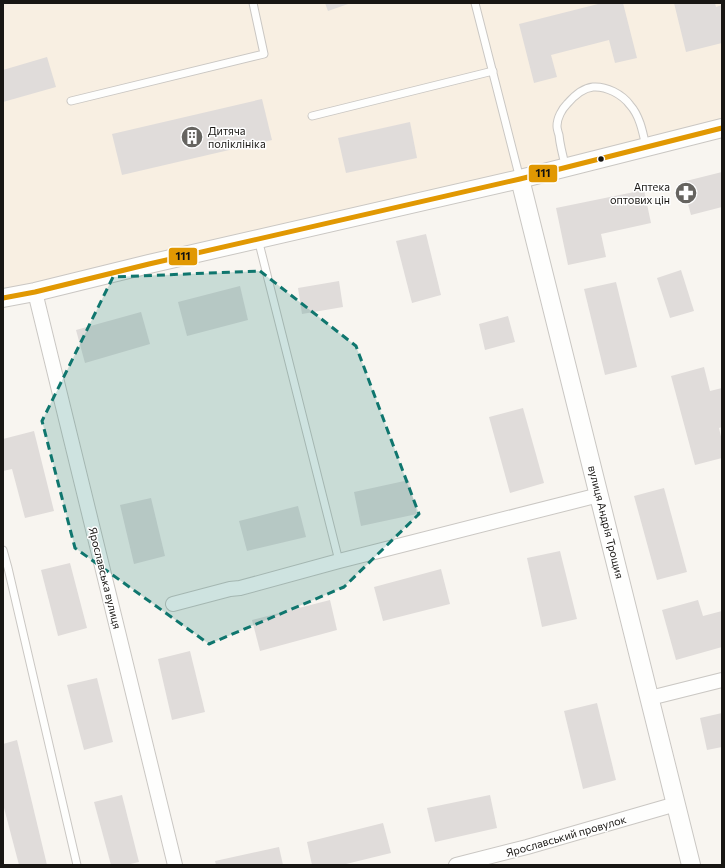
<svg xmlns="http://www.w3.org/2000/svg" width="725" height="868" font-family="Commissioner,sans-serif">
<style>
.medical{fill:#f8efe2}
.building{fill:#e0dcda}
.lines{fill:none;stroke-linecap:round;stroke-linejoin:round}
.service-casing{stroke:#cac7c3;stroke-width:9}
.minor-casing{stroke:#cac7c3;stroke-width:16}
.tertiary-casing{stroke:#cac7c3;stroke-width:20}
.service{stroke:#fefefd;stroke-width:7}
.minor{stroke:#fefefd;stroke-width:14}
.tertiary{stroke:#fefefd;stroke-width:18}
.bus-1-casing{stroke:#fff;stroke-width:8}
.bus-1{stroke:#e19802;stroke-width:5}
.marked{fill:#0f766e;fill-opacity:0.2;stroke:#0f766e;stroke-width:3;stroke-dasharray:8 5;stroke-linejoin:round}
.bus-dot{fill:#181613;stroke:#fff;stroke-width:1.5}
.labels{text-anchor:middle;stroke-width:3;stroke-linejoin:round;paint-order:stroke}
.poi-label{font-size:11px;fill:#181613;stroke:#fff;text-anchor:start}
.street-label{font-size:11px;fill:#181613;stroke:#fff}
.line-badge{stroke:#fff;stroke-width:1.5}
.pale-badge-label{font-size:11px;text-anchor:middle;font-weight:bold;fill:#111}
</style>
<rect width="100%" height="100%" fill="#f8f5f0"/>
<polygon class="medical" points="3,3 722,3 722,122 64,278 3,289"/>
<g class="building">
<polygon points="325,3 351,3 328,11"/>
<polygon points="602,3 623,3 637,58 615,63 609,40 551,55 557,77 534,83 519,24"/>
<polygon points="674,3 715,3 716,7 722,5 722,43 686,52"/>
<polygon points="47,57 56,87 3,102 3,70"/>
<polygon points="262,99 272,140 122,175 112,134"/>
<polygon points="410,122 417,158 346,173 338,138"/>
<polygon points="722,172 722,207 691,215 682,182"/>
<polygon points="644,190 651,223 601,234 606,257 568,265 556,208"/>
<polygon points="426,234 441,295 412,303 396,241"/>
<polygon points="681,270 694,311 670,318 657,278"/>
<polygon points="339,281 343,307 302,314 298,288"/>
<polygon points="616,282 637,367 605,375 584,289"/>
<polygon points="240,286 248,320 187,336 178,302"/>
<polygon points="141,312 150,344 85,363 76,330"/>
<polygon points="508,316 515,342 485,350 479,324"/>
<polygon points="704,367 710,391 722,388 722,427 719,428 722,441 722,458 695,465 671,376"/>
<polygon points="523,408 544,483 510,493 489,417"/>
<polygon points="34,431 54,511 25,518 12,469 3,471 3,439"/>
<polygon points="409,480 417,514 361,526 354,492"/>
<polygon points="664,488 687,572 657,580 634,496"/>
<polygon points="151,498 165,556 134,564 120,505"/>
<polygon points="298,506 306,537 247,551 239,521"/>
<polygon points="560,551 577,619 542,627 527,558"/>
<polygon points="70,563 87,628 58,636 41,570"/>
<polygon points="441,569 450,604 383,621 374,587"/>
<polygon points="330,600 337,630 260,651 252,620"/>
<polygon points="698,600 703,616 722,611 722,647 676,660 662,610"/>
<polygon points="190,651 205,712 172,720 158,659"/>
<polygon points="97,678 113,742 84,750 67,685"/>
<polygon points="597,703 616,780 583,789 564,711"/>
<polygon points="722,713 722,747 707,750 700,718"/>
<polygon points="17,740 47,865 19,865 3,804 3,744"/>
<polygon points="122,795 139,862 126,865 111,865 94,802"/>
<polygon points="490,795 497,828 435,842 427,808"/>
<polygon points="383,823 391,853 342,865 312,865 307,842"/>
<polygon points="279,847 283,865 216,865 215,861"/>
</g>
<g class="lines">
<g class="service-casing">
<g id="service">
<polyline points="475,3 520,179"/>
<polyline points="71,101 264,54 253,3"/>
<polyline points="312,116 493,71"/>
<path d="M 566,168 C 563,157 560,146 559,135 C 558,132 557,129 557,126 C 557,118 562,109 567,104 C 573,97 583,88 593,87 C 606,86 622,94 630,105 C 640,116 643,133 646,147"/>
<polyline points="258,239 339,561"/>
<polyline points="3,550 8,568 77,865"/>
</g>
</g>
<g class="minor-casing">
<g id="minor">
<polyline points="35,292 175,865"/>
<polyline points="173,604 230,589 240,588 339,561 599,495"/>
<polyline points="650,698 722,680"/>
<polyline points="456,865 527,847 676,804"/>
</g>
</g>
<g class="tertiary-casing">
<g id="tertiary">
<polyline points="520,179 691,865"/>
<polyline points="3,298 35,292 149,264 520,179 722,128"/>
</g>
</g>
<use href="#service" class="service"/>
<use href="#minor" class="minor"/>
<use href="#tertiary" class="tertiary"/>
<g class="bus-1-casing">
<polyline id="bus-1" points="3,298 35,292 149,264 520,179 722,128"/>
</g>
<use href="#bus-1" class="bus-1"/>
</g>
<path class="marked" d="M 260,271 L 356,346 L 419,514 L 344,587 L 209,644 L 75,548 L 42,421 L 113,277 Z"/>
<defs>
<g id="building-disc" transform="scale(1.15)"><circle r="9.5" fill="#666460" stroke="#fff"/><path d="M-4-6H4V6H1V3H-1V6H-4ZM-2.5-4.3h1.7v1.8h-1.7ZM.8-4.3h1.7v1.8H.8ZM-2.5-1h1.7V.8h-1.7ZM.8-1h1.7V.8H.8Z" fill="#fff"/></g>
<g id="pharmacy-disc" transform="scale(1.15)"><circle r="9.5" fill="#666460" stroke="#fff"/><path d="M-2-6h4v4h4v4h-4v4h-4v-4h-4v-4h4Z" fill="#fff"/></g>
</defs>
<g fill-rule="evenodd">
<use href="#building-disc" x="192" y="137"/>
<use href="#pharmacy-disc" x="686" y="193"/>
</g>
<circle class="bus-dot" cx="601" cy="159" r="3.5"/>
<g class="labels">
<g class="poi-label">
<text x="208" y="135">Дитяча<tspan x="208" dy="13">поліклініка</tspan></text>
<text x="670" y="191" text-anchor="end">Аптека<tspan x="670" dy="13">оптових цін</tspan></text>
</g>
<g class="street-label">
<text transform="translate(606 522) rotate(76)" y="4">вулиця Андрія Трощия</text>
<text transform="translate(105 578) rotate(76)" y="4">Ярославська вулиця</text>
<text transform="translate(566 836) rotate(-16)" y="4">Ярославський провулок</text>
</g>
</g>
<g class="line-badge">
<rect x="528" y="164" width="30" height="19" rx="4" fill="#e19802"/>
<rect x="168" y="247" width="30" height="19" rx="4" fill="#e19802"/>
</g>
<g class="pale-badge-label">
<text x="543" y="177">111</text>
<text x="183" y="260">111</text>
</g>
<rect width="725" height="868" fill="none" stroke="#181613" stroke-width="8"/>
</svg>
